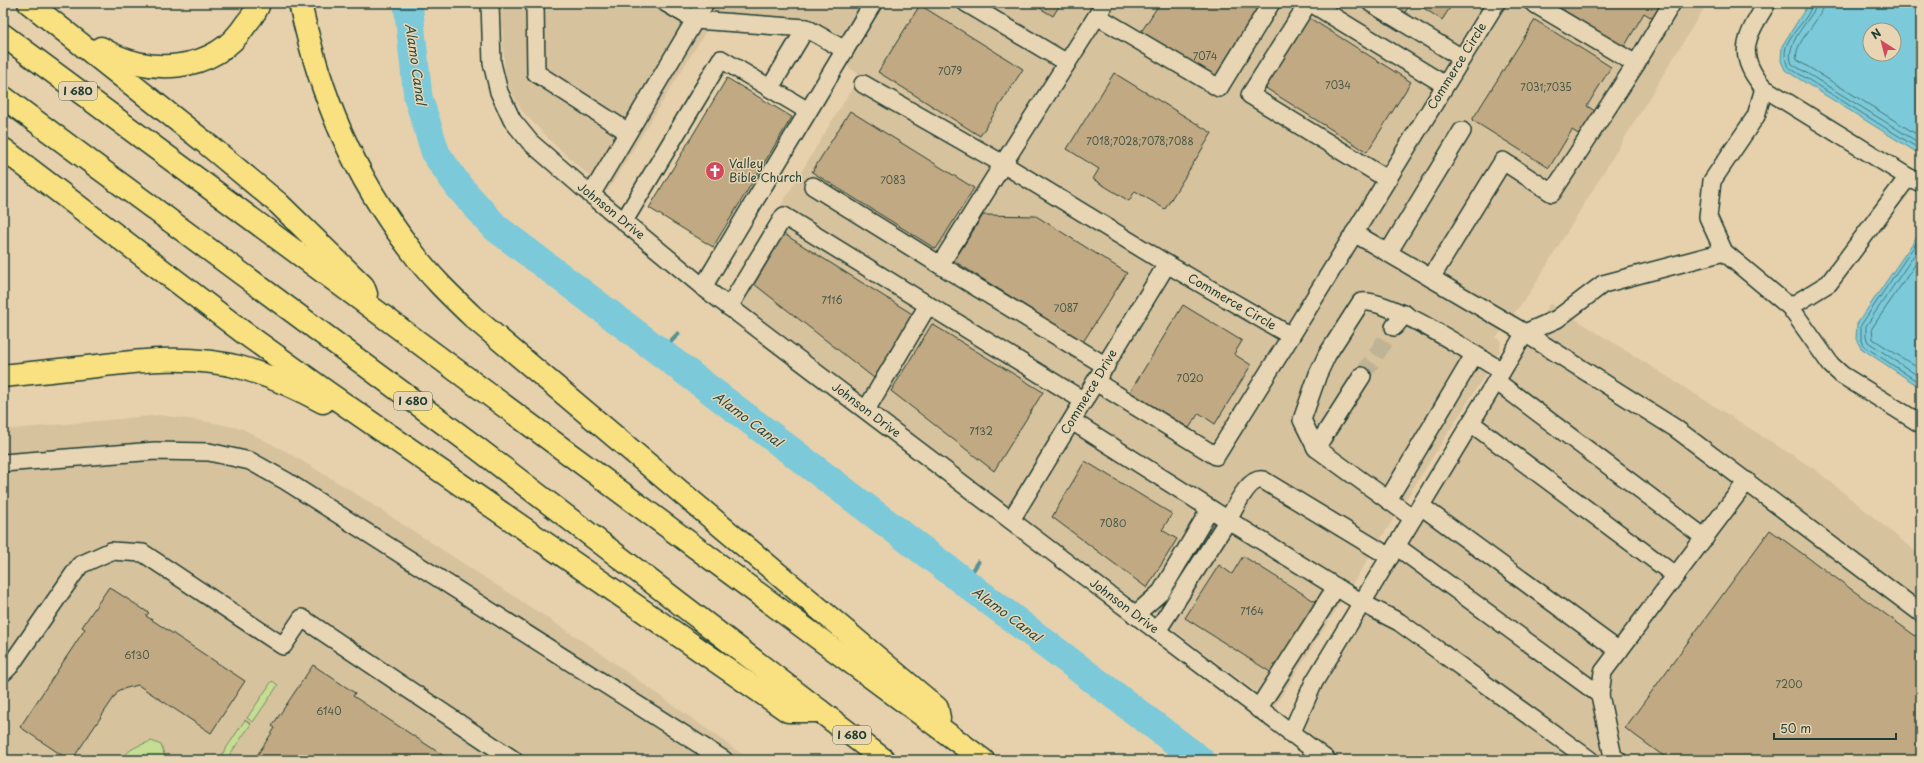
<svg xmlns="http://www.w3.org/2000/svg" width="1924" height="763" font-family="'Playpen Sans',sans-serif">
<style>
.built{fill:#d7c29e}
.green{fill:#c5de94;stroke:#728e64}
.water{fill:#7bc9d9;stroke:#569197;fill-rule:evenodd}
.lines{fill:none;stroke-linecap:round;stroke-linejoin:round}
.shore{stroke:#447576;stroke-width:1}
.stream{stroke:#569197;stroke-width:5}
.river{stroke:#7bc9d9;stroke-width:29}
.building{fill:#c1aa83;stroke:#1f3d34}
.minor-tunnel{stroke:#beb394;stroke-width:17;stroke-dasharray:17 8;stroke-linecap:butt}
.minor-casing{stroke:#1f3d34;stroke-width:20}
.highway-casing{stroke:#1f3d34;stroke-width:25}
.minor{stroke:#e8d5b3;stroke-width:17}
.highway{stroke:#f9e181;stroke-width:22}
.labels{text-anchor:middle;stroke-width:3;stroke-linejoin:round;paint-order:stroke}
.number-label{font-size:10px;fill:#485848}
.shield{fill:#e8d5b3;stroke:#5b6b5a;stroke-width:1}
.shield-label{font-size:11px;font-weight:bold;fill:#1f3d34}
.street-label{font-size:12px;fill:#1f3d34;stroke:#e8d5b3}
.poi-label{font-size:12px;fill:#1f3d34;stroke:#e8d5b3;text-anchor:start}
.water-label{font-size:13px;font-style:italic;fill:#284b44;stroke:#e8d5b3}
</style>
<rect width="100%" height="100%" fill="#e6d1ac"/>
<filter id="ink" filterUnits="userSpaceOnUse"><feTurbulence type="fractalNoise" baseFrequency=".025" numOctaves="2"/><feDisplacementMap in="SourceGraphic" scale="8" xChannelSelector="R" yChannelSelector="G"/><feConvolveMatrix kernelMatrix="1 2 1 2 8 2 1 2 1" color-interpolation-filters="sRGB"/></filter>
<g filter="url(#ink)">
<g class="built">
<polygon points="501,3 1707,3 1531,291 1496,338 1501,340 1500,351 1275,706 726,296 860,75 794,29 706,31 607,192 557,147 521,110 505,80"/>
<polygon points="1550,303 1816,470 1921,556 1921,760 1342,760 1297,727"/>
<polygon points="160,415 210,422 243,429 287,452 347,488 589,645 750,760 3,760 3,430"/>
</g>
<g class="green">
<polygon points="272,681 278,685 253,722 247,718"/>
<polygon points="245,720 251,724 226,760 221,756"/>
<path d="M 152,741 L 161,745 L 166,760 L 122,760 C 128,748 140,745 152,741 Z"/>
</g>
<g class="water">
<path d="M 1809,3 L 1921,3 L 1921,155 L 1785,70 L 1781,61 L 1782,46 ZM 1870,30 L 1894,30 L 1894,54 L 1870,54 Z"/>
<polygon points="1921,231 1921,388 1861,348 1856,339 1857,324"/>
</g>
<g class="lines">
<g class="shore">
<path d="M 1812,3 C 1809,26 1775,38 1788,67 L 1921,150"/>
<path d="M 1817,3 L 1815,9 C 1806,24 1784,46 1792,64 L 1921,144"/>
<path d="M 1823,3 C 1822,22 1792,42 1797,60 L 1921,137"/>
<polyline points="1921,236 1861,325 1861,338 1864,346 1921,384"/>
<polyline points="1921,245 1866,326 1866,337 1868,342 1921,378"/>
<polyline points="1921,256 1872,328 1873,339 1921,370"/>
</g>
<g class="stream">
<polyline points="660,352 678,334"/>
<polyline points="965,582 978,562"/>
</g>
<polyline class="river" points="408,3 418,97 436,154 459,187 496,228 1200,760"/>
</g>
<g class="building">
<polygon points="1031,3 1061,3 1053,16"/>
<polygon points="1160,3 1265,3 1217,79 1141,32"/>
<polygon points="1381,3 1412,3 1402,16"/>
<polygon points="1416,3 1453,3 1442,20"/>
<polygon points="1546,3 1666,3 1655,20 1644,13 1623,49"/>
<polygon points="920,5 1023,69 980,136 878,72"/>
<polygon points="1308,17 1411,82 1367,152 1264,87"/>
<polygon points="1535,20 1611,67 1587,106 1598,113 1583,137 1572,130 1549,168 1472,120"/>
<polygon points="1114,73 1212,133 1165,209 1135,191 1129,201 1093,179 1099,169 1067,149"/>
<polygon points="727,78 792,117 713,247 649,208"/>
<polygon points="850,111 974,188 936,249 812,172"/>
<polygon points="983,215 1036,216 1127,273 1083,342 954,261"/>
<polygon points="784,234 914,315 874,378 754,284"/>
<polygon points="1183,305 1242,341 1234,354 1251,365 1215,424 1199,413 1189,428 1130,392"/>
<polygon points="932,324 1043,392 994,471 891,391"/>
<polygon points="1085,461 1172,514 1162,530 1177,539 1147,588 1052,517"/>
<polygon points="1770,530 1921,640 1921,760 1669,760 1625,728"/>
<polygon points="1243,556 1319,604 1275,675 1185,618 1219,565 1232,574"/>
<polygon points="109,587 149,613 146,616 245,681 211,733 138,685 119,690 72,760 69,760 20,727 85,629 82,627"/>
<polygon points="313,665 355,693 353,696 450,760 254,760 275,728 272,726"/>
</g>
<g class="lines">
<polyline class="minor-tunnel" points="1362,376 1394,327"/>
<g class="minor-casing">
<g id="minor">
<polyline points="490,3 492,63 499,92 512,120 530,142 582,187 703,287 1327,760"/>
<polyline points="535,3 536,73 628,132"/>
<polyline points="666,3 695,20 806,28 845,50"/>
<polyline points="966,3 1067,63"/>
<polyline points="1105,3 1003,164 1167,264 1291,336 1496,3"/>
<polyline points="1308,3 1250,95 1387,179"/>
<polyline points="1311,3 1445,85"/>
<polyline points="1371,3 1462,58"/>
<polyline points="1533,3 1636,64 1672,3"/>
<polyline points="1097,16 1219,88 1271,3"/>
<polyline points="770,88 806,28"/>
<path d="M 1764,88 C 1734,54 1747,36 1767,3"/>
<polyline points="1921,183 1908,177 1764,88 1756,116 1712,181 1708,217 1724,252 1790,307 1831,365 1842,375 1921,424"/>
<polyline points="813,186 940,265 1003,164 863,84"/>
<polyline points="591,195 705,3"/>
<polyline points="624,221 721,59 808,111"/>
<polyline points="1354,233 1525,333 1675,428 1921,613"/>
<polyline points="1388,253 1462,131"/>
<polyline points="940,265 1106,366"/>
<polyline points="1431,278 1503,161 1552,193 1636,64"/>
<polyline points="703,287 873,3"/>
<polyline points="928,305 1084,401"/>
<polyline points="729,307 784,216 928,305 866,410"/>
<polyline points="1790,307 1829,283 1908,177"/>
<polyline points="1394,327 1405,314"/>
<polyline points="1362,376 1316,448 1413,518"/>
<polyline points="1496,381 1705,538"/>
<polyline points="1096,382 1216,456 1291,336"/>
<polyline points="1072,421 1228,520 1157,631"/>
<polyline points="1471,423 1676,576"/>
<path d="M 1316,448 L 1302,420 L 1318,374 L 1327,355 L 1361,302 C 1387,297 1476,356 1502,371"/>
<polyline points="3,463 155,451 209,452 250,461 286,481 724,760"/>
<polyline points="1388,500 1474,355"/>
<polyline points="1421,506 1619,651"/>
<polyline points="1011,520 1167,264"/>
<polyline points="1396,546 1600,695 1613,757 1618,760"/>
<path d="M 1390,557 L 1263,480 C 1248,477 1235,508 1228,520 L 1362,603 L 1399,622 L 1590,760"/>
<polyline points="1135,615 1161,592 1210,509"/>
<polyline points="3,673 10,666 80,565 111,551 143,553 283,646 302,618 514,760"/>
<polyline points="1600,695 1603,672 1747,481"/>
<polyline points="1258,709 1336,587"/>
<polyline points="1291,734 1314,682 1525,333 1557,319 1603,284 1724,252"/>
</g>
</g>
<g class="highway-casing">
<g id="highway">
<polyline points="29,3 207,144 278,203 363,286 366,294"/>
<path d="M 300,3 C 320,95 353,175 411,250 C 429,275 451,296 473,317 L 937,708 L 939,718"/>
<polyline points="3,35 983,760"/>
<path d="M 101,48 C 147,77 215,73 246,24 C 251,18 257,11 259,3"/>
<polyline points="3,97 477,448 884,760"/>
<polyline points="3,149 243,332 328,393 788,711 820,711"/>
<path d="M 3,376 C 34,373 66,369 97,366 C 144,360 192,355 239,367 C 268,375 297,388 323,402"/>
</g>
</g>
<use href="#minor" class="minor"/>
<use href="#highway" class="highway"/>
</g>
</g>
<defs>
<g id="church-disc" transform="scale(1)"><circle r="9.5" fill="#d1495b" stroke="#e8d5b3"/><path d="M-1.2-6h2.4v3.5h3.3v2.4h-3.3V6h-2.4V-.1h-3.3v-2.4h3.3Z" fill="#fff"/></g>
</defs>
<g fill-rule="evenodd">
<use href="#church-disc" x="715" y="171"/>
</g>
<g class="labels">
<g class="number-label">
<text x="1205" y="60">7074</text>
<text x="950" y="75">7079</text>
<text x="1338" y="89">7034</text>
<text x="1546" y="91">7031;7035</text>
<text x="1140" y="145">7018;7028;7078;7088</text>
<text x="893" y="184">7083</text>
<text x="832" y="304">7116</text>
<text x="1066" y="312">7087</text>
<text x="1190" y="382">7020</text>
<text x="981" y="435">7132</text>
<text x="1113" y="527">7080</text>
<text x="1252" y="615">7164</text>
<text x="137" y="659">6130</text>
<text x="1789" y="688">7200</text>
<text x="329" y="715">6140</text>
</g>
<g class="shield">
<rect x="59" y="82" width="38" height="18" rx="3"/>
<rect x="394" y="392" width="38" height="18" rx="3"/>
<rect x="833" y="726" width="38" height="18" rx="3"/>
</g>
<g class="shield-label">
<text x="78" y="95">I 680</text>
<text x="413" y="405">I 680</text>
<text x="852" y="739">I 680</text>
</g>
<g class="street-label">
<text transform="translate(1457 66) rotate(-58)" y="4">Commerce Circle</text>
<text transform="translate(611 211) rotate(39)" y="4">Johnson Drive</text>
<text transform="translate(1232 302) rotate(30)" y="4">Commerce Circle</text>
<text transform="translate(1089 392) rotate(-59)" y="4">Commerce Drive</text>
<text transform="translate(866 410) rotate(37)" y="4">Johnson Drive</text>
<text transform="translate(1124 606) rotate(37)" y="4">Johnson Drive</text>
</g>
<g class="poi-label">
<text x="729" y="168">Valley<tspan x="729" dy="14">Bible Church</tspan></text>
</g>
<g class="water-label">
<text transform="translate(416 64) rotate(82)" y="5">Alamo Canal</text>
<text transform="translate(748 419) rotate(37)" y="5">Alamo Canal</text>
<text transform="translate(1007 614) rotate(37)" y="5">Alamo Canal</text>
</g>
</g>
<rect width="1924" height="763" fill="none" stroke="#e8d5b3" stroke-width="16"/>
<rect x="8" y="8" width="1908" height="747" fill="none" stroke="#1f3d34" stroke-width="1.5" filter="url(#ink)"/>
<g transform="translate(1882 42) rotate(324)"><circle r="19" fill="#e8d5b3" stroke="#989880"/>
<path d="M0-3L7 15L0 10L-7 15Z" fill="#d1495b"/>
<text y="-6" font-size="11" font-weight="bold" text-anchor="middle" fill="#1f3d34">N</text>
</g>
<path d="M1774 733v6h122v-6" fill="none" stroke="#1f3d34" stroke-width="2"/>
<text x="1780" y="733" font-size="12" fill="#1f3d34" stroke="#e8d5b3" stroke-width="3" paint-order="stroke">50 m</text>
</svg>
